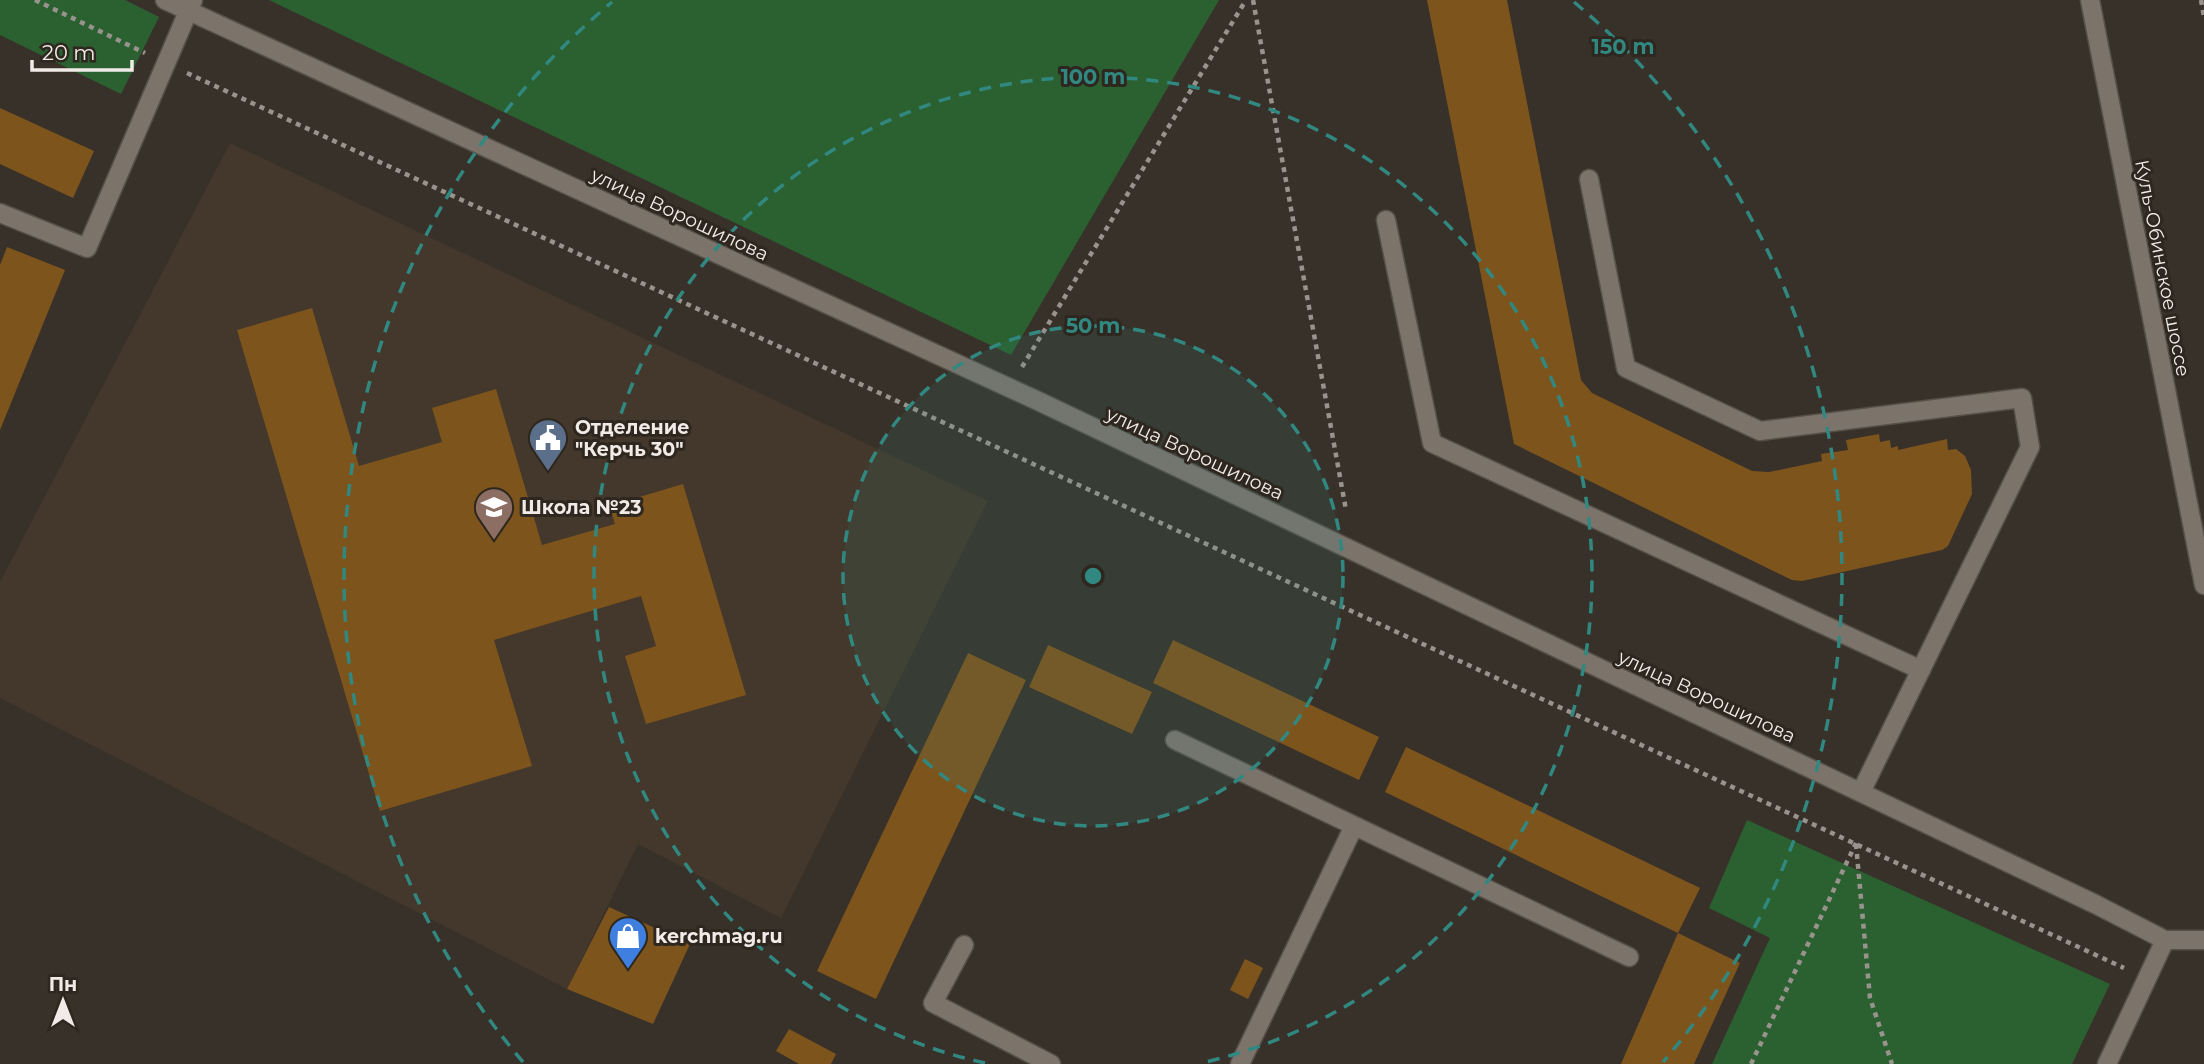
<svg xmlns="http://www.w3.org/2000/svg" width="2204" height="1064" font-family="Montserrat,sans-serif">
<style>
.built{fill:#43382b}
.green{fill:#2b6131}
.building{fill:#7d541c}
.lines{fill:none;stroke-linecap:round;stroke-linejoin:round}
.service-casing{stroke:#565049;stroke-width:21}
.minor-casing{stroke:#565049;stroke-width:21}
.secondary-casing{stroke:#565049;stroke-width:21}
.path{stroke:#99938d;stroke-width:4.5;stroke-dasharray:5 5;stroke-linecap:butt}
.service{stroke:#7c746b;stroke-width:18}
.minor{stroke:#7c746b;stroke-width:18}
.secondary{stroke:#7c746b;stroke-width:18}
.ring{fill:none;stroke:#318880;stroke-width:3.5;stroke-dasharray:12 9}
.labels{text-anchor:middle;stroke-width:6;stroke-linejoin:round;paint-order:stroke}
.street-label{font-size:19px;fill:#f0ebe6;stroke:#2e271f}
.poi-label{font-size:19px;font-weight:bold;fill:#f0ebe6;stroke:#2e271f;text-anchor:start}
.centre{fill:#318880;stroke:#2e271f;stroke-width:3.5}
.ring-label{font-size:21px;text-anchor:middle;font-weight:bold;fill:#318880;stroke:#2e271f;stroke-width:6;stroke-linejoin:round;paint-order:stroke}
</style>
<rect width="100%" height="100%" fill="#383129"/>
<polygon class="built" points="230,143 988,501 781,918 638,844 567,989 0,698 0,582"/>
<g class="green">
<polygon points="0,0 125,0 159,17 121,94 0,35"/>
<polygon points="269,0 1219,0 1011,355"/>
<polygon points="1747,820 2110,984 2072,1064 1712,1064 1770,938 1709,908"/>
</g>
<g class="building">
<polygon points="1427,0 1507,0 1581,380 1592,393 1752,471 1769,472 1822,461 1821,454 1848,450 1846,440 1879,434 1880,442 1890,440 1891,448 1898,446 1898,450 1947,439 1948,450 1956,449 1965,456 1971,470 1972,494 1948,546 1942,550 1802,581 1792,580 1514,444"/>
<polygon points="0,108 94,151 73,198 0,164"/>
<polygon points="7,247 65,270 0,430 0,265"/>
<polygon points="312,308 359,466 442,442 432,408 496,389 542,545 615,524 609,506 683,484 746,695 646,724 625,656 656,646 641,596 494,640 532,766 380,811 237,330"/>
<polygon points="1173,640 1379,737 1359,780 1153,683"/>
<polygon points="1048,645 1152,692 1132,734 1029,687"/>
<polygon points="968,653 1026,680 876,999 817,971"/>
<polygon points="1406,747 1700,888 1678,933 1385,792"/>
<polygon points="609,907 690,944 653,1024 567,989"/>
<polygon points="1678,933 1740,963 1694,1064 1621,1064"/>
<polygon points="1245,959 1263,968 1248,999 1230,990"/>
<polygon points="789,1029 836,1054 831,1064 799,1064 776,1051"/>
</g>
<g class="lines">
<g class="service-casing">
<g id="service">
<polyline points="1589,179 1626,368 1760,431 2022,398 2030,447 1861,792"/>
<polyline points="0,213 87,248 193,0"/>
<polyline points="1386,220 1432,443 1921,670"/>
<polyline points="1175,740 1629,957"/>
<polyline points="964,945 933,1003 1051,1064"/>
<polyline points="1240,1064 1354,826"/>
<polyline points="2107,1064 2165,940"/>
</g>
</g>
<g class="minor-casing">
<polyline id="minor" points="165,0 1036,400 2095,904 2165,940 2204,940"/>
</g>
<g class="secondary-casing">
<polyline id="secondary" points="2090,0 2204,585"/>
</g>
<g class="path">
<polyline points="35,0 145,53"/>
<polyline points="1253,0 1346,510"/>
<polyline points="2201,0 2204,17"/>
<polyline points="187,73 2124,968"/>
<polyline points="1022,367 1246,0"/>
<polyline points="1856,844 1870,998 1892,1064"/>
<polyline points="1751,1064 1856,843"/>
</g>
<use href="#service" class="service"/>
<use href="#minor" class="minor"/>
<use href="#secondary" class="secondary"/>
</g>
<circle cx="1093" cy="576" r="250" fill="#318880" fill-opacity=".12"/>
<g class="ring">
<circle cx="1093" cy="576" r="250"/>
<path d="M985 1063A499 499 0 1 1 1201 1063"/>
<path d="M523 1062A749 749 0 0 1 612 2M1574 2A749 749 0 0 1 1663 1062"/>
</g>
<defs>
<g id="civic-pin" transform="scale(2.0125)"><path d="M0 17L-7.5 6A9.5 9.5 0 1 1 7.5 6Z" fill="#5c6f8a" stroke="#2e271f"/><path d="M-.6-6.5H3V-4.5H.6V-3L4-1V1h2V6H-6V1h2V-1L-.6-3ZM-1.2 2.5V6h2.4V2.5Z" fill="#fff"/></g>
<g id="school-pin" transform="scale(2.0125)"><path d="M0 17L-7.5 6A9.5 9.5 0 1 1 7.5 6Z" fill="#8d6e63" stroke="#2e271f"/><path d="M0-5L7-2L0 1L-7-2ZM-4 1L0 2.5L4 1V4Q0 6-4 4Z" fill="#fff"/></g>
<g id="shop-pin" transform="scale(2.0125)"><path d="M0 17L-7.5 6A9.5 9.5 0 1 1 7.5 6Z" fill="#3f7fe0" stroke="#2e271f"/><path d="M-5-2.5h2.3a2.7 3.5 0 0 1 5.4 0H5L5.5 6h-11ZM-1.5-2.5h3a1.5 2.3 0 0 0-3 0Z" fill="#fff"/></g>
</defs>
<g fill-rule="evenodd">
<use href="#civic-pin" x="548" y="438"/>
<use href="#school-pin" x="494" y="507"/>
<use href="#shop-pin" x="628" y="936"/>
</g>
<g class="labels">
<g class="street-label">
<text transform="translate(680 214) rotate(25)" y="7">улица Ворошилова</text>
<text transform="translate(2163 268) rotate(79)" y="7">Куль-Обинское шоссе</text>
<text transform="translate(1195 453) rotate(25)" y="7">улица Ворошилова</text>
<text transform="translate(1707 696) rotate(25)" y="7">улица Ворошилова</text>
</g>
<g class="poi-label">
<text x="575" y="434">Отделение<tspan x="575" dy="22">"Керчь 30"</tspan></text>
<text x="521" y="514">Школа №23</text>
<text x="655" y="943">kerchmag.ru</text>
</g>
</g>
<circle cx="1093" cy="576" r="10" class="centre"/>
<g class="ring-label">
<text x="1623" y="54">150 m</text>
<text x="1093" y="84">100 m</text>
<text x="1093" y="333">50 m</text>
</g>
<g transform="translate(63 1001)" stroke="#2e271f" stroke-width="5" paint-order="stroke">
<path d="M0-5L12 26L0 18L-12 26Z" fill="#f0ebe6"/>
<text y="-10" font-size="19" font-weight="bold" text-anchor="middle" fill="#f0ebe6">Пн</text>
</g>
<path d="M32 60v10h100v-10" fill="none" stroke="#f0ebe6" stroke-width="3.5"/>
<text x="42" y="60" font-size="21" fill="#f0ebe6" stroke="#2e271f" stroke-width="5" paint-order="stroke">20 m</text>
</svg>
